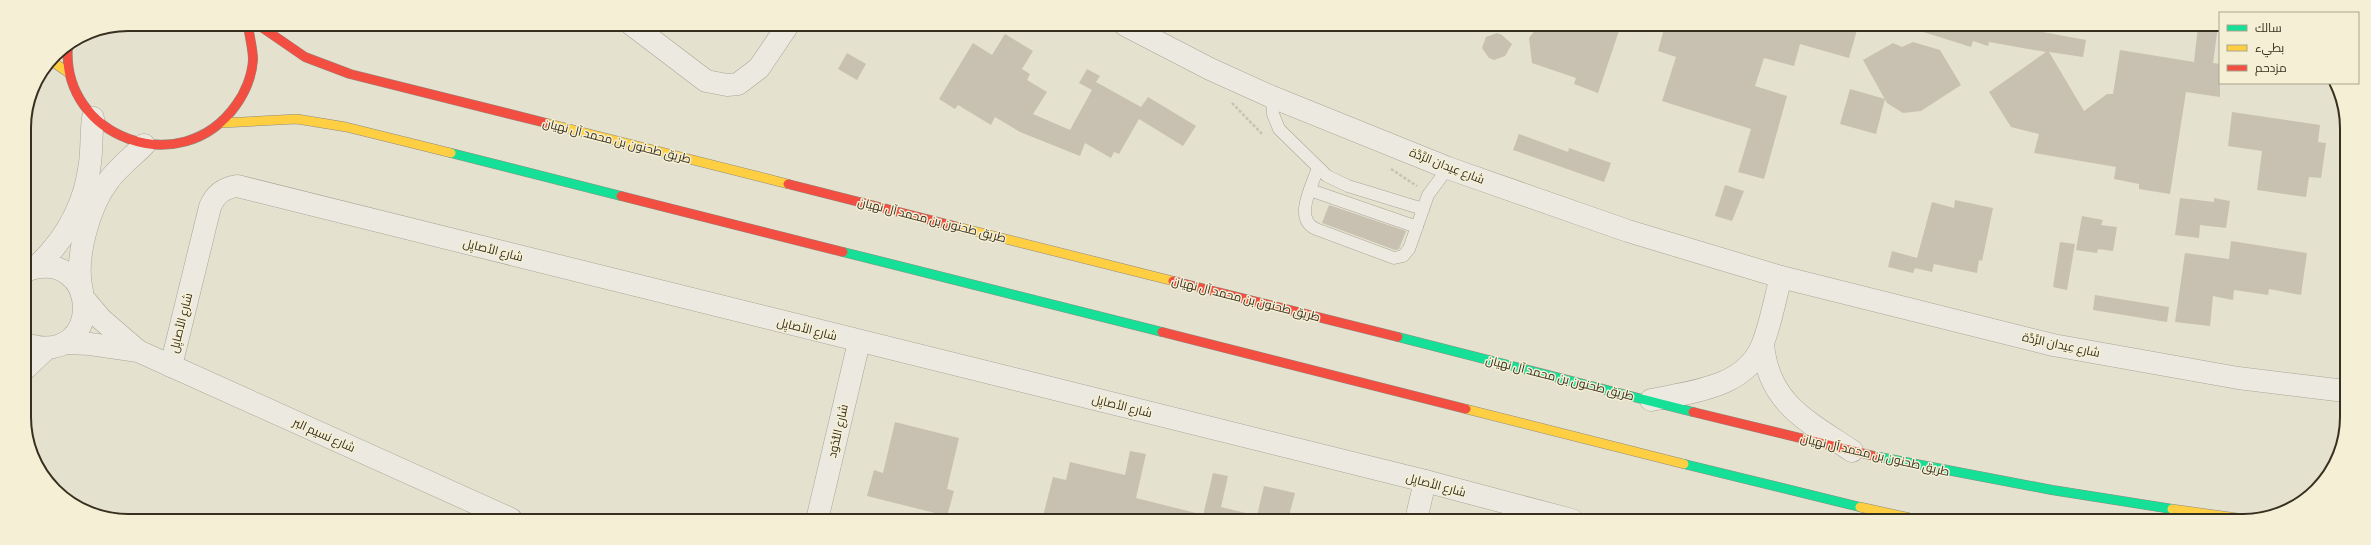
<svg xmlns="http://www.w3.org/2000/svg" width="2371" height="545" font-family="Bitter,Cairo,serif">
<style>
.building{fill:#c8c0b0}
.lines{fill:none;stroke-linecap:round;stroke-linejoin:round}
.lane-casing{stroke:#aaa597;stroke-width:13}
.street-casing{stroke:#aaa597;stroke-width:23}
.fast-casing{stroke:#8f8b7e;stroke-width:10}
.slow-casing{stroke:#8f8b7e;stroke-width:10}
.jam-casing{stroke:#8f8b7e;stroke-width:10}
.path{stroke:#c5c2b7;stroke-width:2.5;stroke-dasharray:3 2;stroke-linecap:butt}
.lane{stroke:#eceae0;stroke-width:12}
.street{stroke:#eceae0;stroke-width:22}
.fast{stroke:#16e098;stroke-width:9}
.slow{stroke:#ffcf43;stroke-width:9}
.jam{stroke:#f24e42;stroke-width:9}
.labels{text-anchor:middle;stroke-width:3;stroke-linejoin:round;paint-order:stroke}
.street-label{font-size:12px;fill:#382f1f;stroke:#f5f0d5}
.rim{fill:none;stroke:#382f1f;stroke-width:2}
</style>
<rect width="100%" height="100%" fill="#e4e1cf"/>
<g class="building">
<polygon points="1539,25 1621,25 1598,93 1574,84 1576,78 1532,63 1529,38"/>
<polygon points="1665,25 1821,26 1837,30 1838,26 1842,26 1857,30 1849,58 1800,44 1794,66 1764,58 1755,86 1787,96 1764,179 1738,172 1751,129 1662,101 1676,57 1658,51"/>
<polygon points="1915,26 2011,26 2086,40 2083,57 2049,52 2084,111 2107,94 2113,94 2120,50 2194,62 2198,26 2218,26 2213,63 2220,64 2220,97 2186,92 2170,194 2139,189 2139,184 2114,179 2116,167 2034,153 2039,134 2011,127 1989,92 2046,52 1989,42 1988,46 1973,41 1971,47 1914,29"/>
<polygon points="1497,33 1502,35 1512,44 1505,56 1494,60 1489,58 1482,48 1486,37"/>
<polygon points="1005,34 1033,51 1022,69 1030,74 1027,80 1047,92 1033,114 1070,130 1092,90 1079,83 1087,69 1100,76 1096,82 1141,107 1148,97 1196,126 1183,146 1139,119 1119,154 1114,152 1111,158 1085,143 1080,156 1020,132 995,117 991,125 958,105 955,109 939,99 973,43 992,55"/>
<polygon points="1913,42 1940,50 1961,85 1921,111 1903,113 1887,103 1863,60 1893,43 1902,47"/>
<polygon points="847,53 866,64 857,80 838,69"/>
<polygon points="1850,89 1885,99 1876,134 1840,124"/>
<polygon points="2232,112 2320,125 2318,142 2326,143 2321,178 2309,177 2306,197 2257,190 2262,151 2228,146"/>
<polygon points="1519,134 1568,152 1569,148 1611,163 1604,182 1513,150"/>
<polygon points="1725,185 1744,191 1732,221 1715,216"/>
<polygon points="2180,198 2214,202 2214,198 2230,201 2226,228 2200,225 2199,238 2175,235"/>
<polygon points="1955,200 1993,208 1982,261 1979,260 1977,273 1934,264 1932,272 1915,268 1913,273 1888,267 1892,251 1917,258 1932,202 1954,208"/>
<polygon points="1329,205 1406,231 1399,249 1395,250 1322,223"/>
<polygon points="2082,216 2103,220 2101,225 2117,227 2113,251 2098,249 2097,253 2076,250"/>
<polygon points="2231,241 2307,253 2301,295 2269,289 2268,295 2234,290 2233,300 2213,296 2210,326 2175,322 2185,253 2229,259"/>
<polygon points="2060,242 2075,244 2067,290 2053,287"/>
<polygon points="2095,295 2169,307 2167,322 2093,310"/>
<polygon points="895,422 959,438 947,489 954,491 947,516 867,496 874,470 883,473"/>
<polygon points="1130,451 1146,454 1136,498 1200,514 1200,520 1042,520 1053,477 1066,480 1070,462 1125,475"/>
<polygon points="1213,473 1228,476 1221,507 1250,514 1249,520 1202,520"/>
<polygon points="1264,486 1295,493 1288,520 1256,520"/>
</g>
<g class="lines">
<g class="lane-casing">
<g id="lane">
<polyline points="1272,97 1273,114 1279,129 1327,176 1348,186 1423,209"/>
<path d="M 1318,168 C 1312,186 1293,219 1316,229 L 1394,258 L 1403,256 L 1409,249 L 1428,195 L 1448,168"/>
<polyline points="1310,190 1417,227"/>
</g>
</g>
<g class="street-casing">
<g id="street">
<polyline points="631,24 706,81 727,85 738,84 759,68 788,25"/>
<polyline points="1125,25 1210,69 1272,97 1448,168 1628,231 1781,277 2053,345 2238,378 2345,391"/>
<path d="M 36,267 C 66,239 85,205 90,163 C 92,148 91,133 93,118"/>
<path d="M 25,271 C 101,243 106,370 25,344"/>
<path d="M 82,291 C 74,259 89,206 109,180 C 119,167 132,157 144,145"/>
<polyline points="85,300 101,319 137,350"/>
<polyline points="66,343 90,344 138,351 511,519"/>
<path d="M 1763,344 C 1768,403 1807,421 1852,451"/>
<path d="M 171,366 L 210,207 C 215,194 224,188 237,186 L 1425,481 L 1572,520"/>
<polyline points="26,368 46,349"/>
<path d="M 1651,400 C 1690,392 1747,388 1763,343 C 1771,322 1775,299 1781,277"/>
<polyline points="817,520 859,342"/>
<polyline points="1416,520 1425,481"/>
</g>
</g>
<g class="fast-casing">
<g id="fast">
<polyline points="451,153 621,196"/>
<polyline points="843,252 1162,332"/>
<polyline points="1398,337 1693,412"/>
<polyline points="1874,456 2052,490 2172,509"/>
<polyline points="1684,464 1860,507"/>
</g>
</g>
<g class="slow-casing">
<g id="slow">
<polyline points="50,60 69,73"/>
<polyline points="222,123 297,119 346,127 451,153"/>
<polyline points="546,123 788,184"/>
<polyline points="958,227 1173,281"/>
<polyline points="1466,409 1684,464"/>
<polyline points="1860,507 1924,521"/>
<polyline points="2172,509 2252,520"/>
</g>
</g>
<g class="jam-casing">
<g id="jam">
<polyline points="257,24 305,57 350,74 546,123"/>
<path d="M 68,45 C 60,137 181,183 236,105 C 245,93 252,76 253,60 C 253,48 249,36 248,24"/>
<polyline points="788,184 958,227"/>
<polyline points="621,196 843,252"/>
<polyline points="1173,281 1398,337"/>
<polyline points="1162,332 1466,409"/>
<polyline points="1693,412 1874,456"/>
</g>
</g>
<g class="path">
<polyline points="1232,103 1263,135"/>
<polyline points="1391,169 1417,186"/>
</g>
<use href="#lane" class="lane"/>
<use href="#street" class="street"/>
<use href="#fast" class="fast"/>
<use href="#slow" class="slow"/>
<use href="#jam" class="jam"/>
</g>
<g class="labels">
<g class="street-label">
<text transform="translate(617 141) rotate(14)" y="4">طريق طحنون بن محمد آل نهيان</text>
<text transform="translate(1447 166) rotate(21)" y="4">شارع عِيدان الرَّدَّة</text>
<text transform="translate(932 220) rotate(14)" y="4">طريق طحنون بن محمد آل نهيان</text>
<text transform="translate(493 250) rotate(14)" y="4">شارع الأصايِل</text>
<text transform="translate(1246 299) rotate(14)" y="4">طريق طحنون بن محمد آل نهيان</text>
<text transform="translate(181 323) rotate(-76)" y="4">شارع الأصايِل</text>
<text transform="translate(807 329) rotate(14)" y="4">شارع الأصايِل</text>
<text transform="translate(2061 345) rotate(12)" y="4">شارع عِيدان الرَّدَّة</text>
<text transform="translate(1560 378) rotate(14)" y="4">طريق طحنون بن محمد آل نهيان</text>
<text transform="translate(1122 406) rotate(14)" y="4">شارع الأصايِل</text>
<text transform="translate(838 431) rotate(-77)" y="4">شارع النُّدُود</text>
<text transform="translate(324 435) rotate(24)" y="4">شارع نسيم البر</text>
<text transform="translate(1875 455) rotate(13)" y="4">طريق طحنون بن محمد آل نهيان</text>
<text transform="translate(1436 485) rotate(15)" y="4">شارع الأصايِل</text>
</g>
</g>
<path d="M0 0H2371V545H0ZM128 31H2243A97 97 0 0 1 2340 128V417A97 97 0 0 1 2243 514H128A97 97 0 0 1 31 417V128A97 97 0 0 1 128 31Z" fill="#f5f0d5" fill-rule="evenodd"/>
<path class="rim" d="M128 31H2243A97 97 0 0 1 2340 128V417A97 97 0 0 1 2243 514H128A97 97 0 0 1 31 417V128A97 97 0 0 1 128 31Z"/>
<rect x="2219" y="12" width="140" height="72" fill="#f5f0d5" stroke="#a9a38c"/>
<rect x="2227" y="25" width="20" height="6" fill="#16e098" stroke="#a9a38c"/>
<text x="2255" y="32" font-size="12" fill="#382f1f">سالك</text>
<rect x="2227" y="45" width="20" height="6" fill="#ffcf43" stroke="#a9a38c"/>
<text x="2255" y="52" font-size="12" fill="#382f1f">بطيء</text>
<rect x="2227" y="65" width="20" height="6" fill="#f24e42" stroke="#a9a38c"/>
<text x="2255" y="72" font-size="12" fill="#382f1f">مزدحم</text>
</svg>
